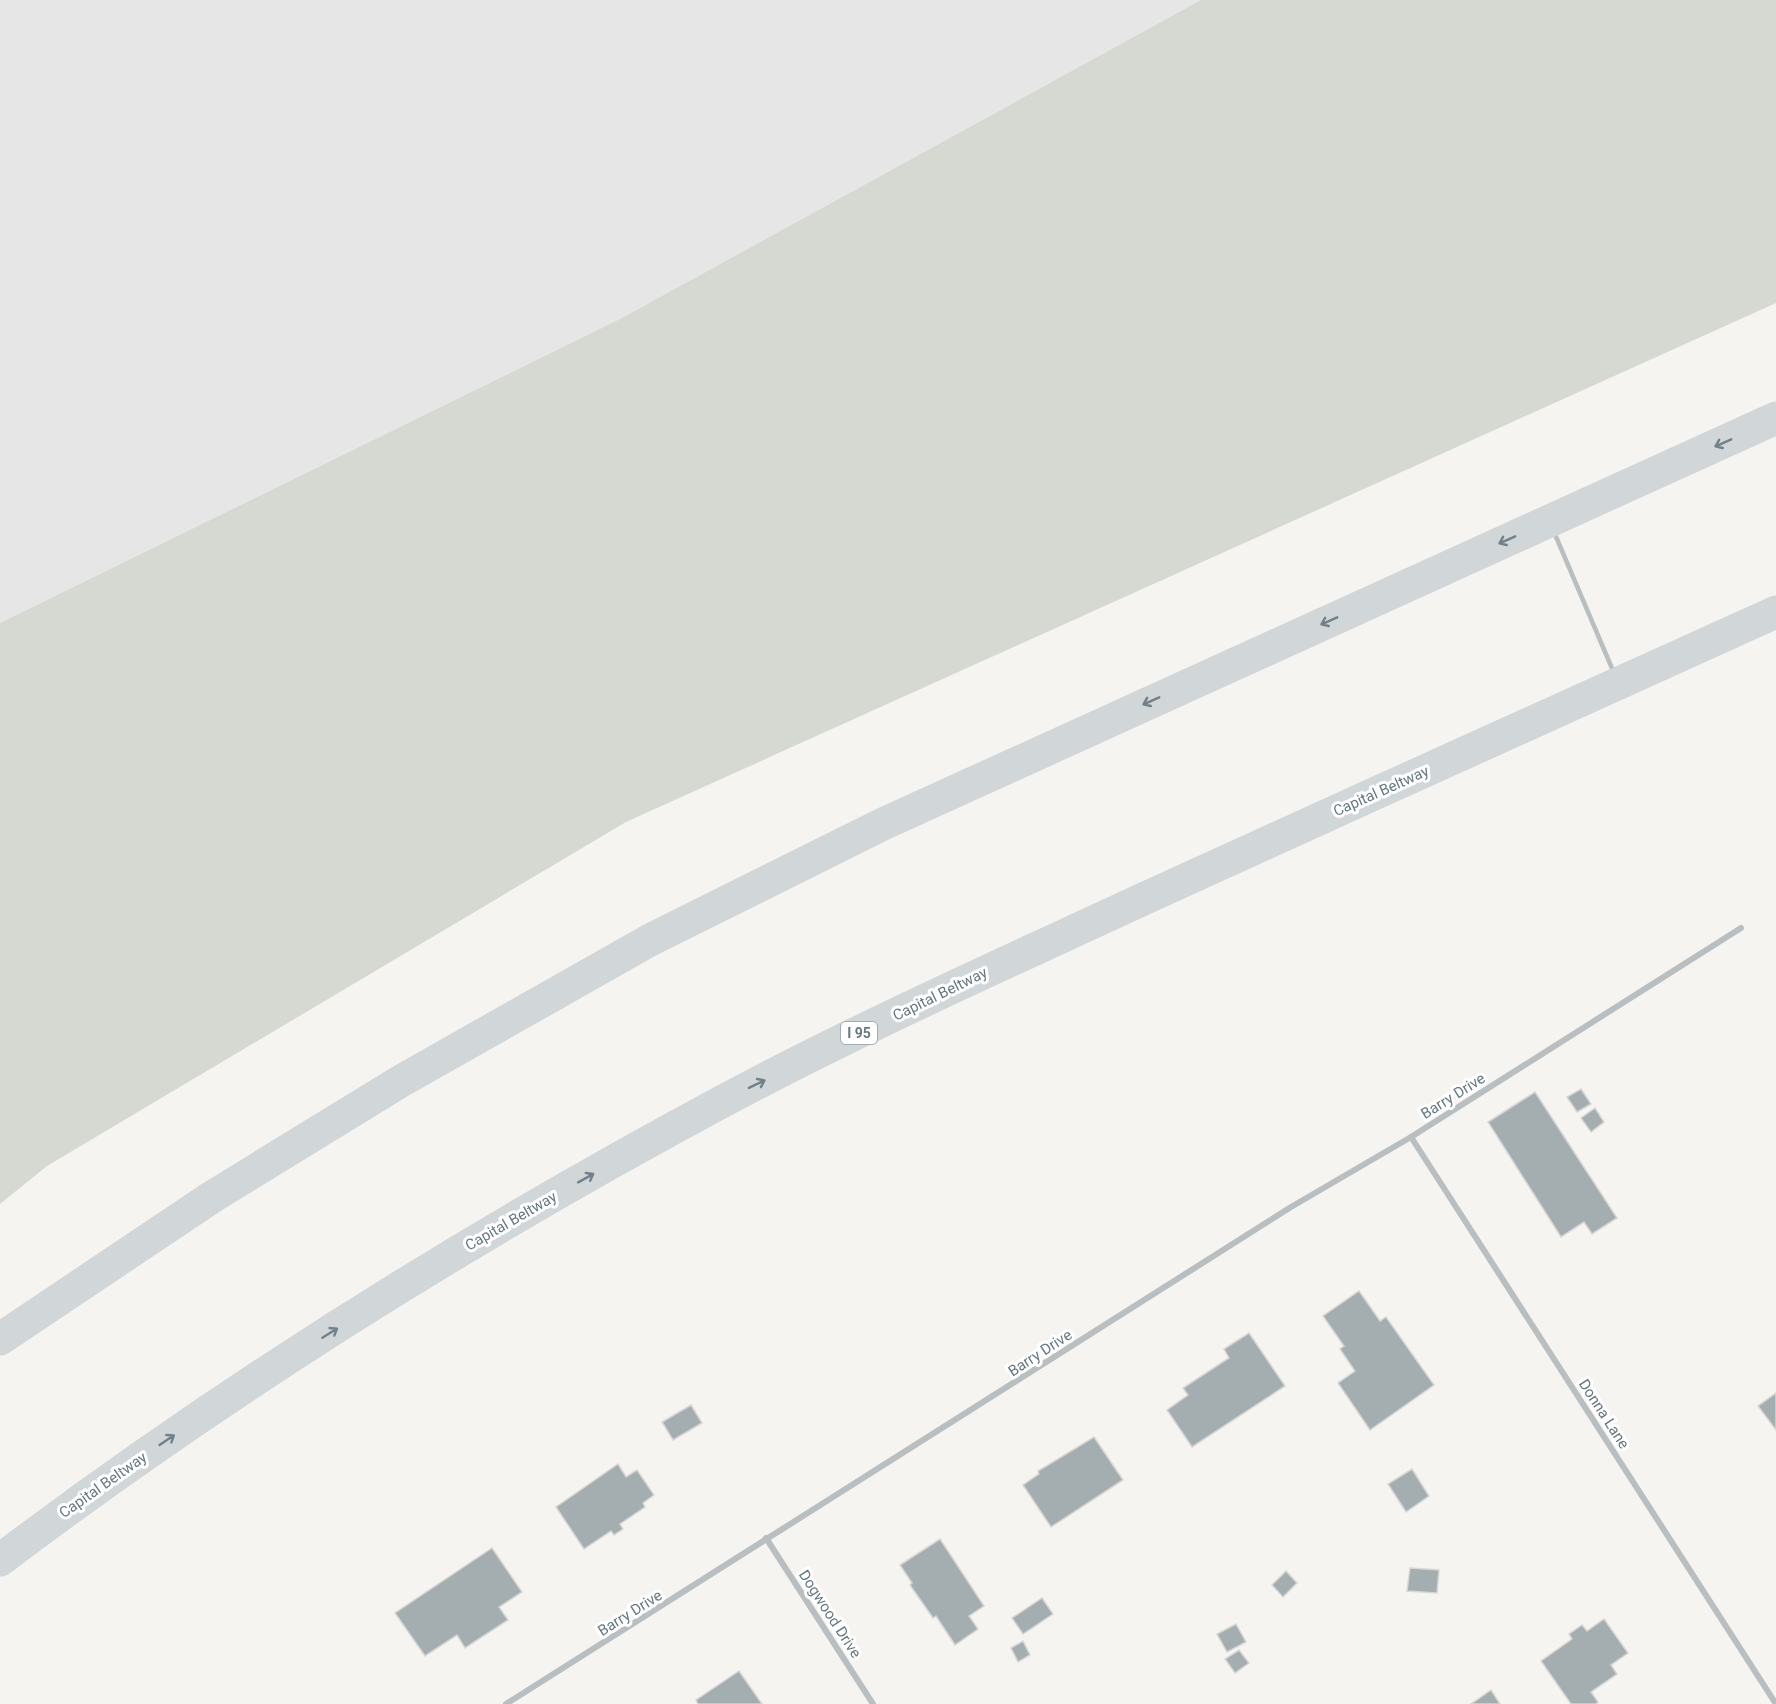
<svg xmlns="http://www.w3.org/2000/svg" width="1776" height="1704" font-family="Roboto,sans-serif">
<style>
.built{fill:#e5e6e5}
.green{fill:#d5d9d1}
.building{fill:#a4adb0;stroke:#d6d6d4;stroke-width:1.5}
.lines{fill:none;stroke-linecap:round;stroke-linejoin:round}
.lane{stroke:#b9bfc1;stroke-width:4.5}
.street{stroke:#b9bfc1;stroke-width:6}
.highway{stroke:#d1d6d9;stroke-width:33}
.oneway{stroke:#718189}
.labels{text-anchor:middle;stroke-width:6;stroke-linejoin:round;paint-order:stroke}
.shield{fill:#fff;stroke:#94a0a6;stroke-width:1.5}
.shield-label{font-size:14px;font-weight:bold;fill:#667880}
.street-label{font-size:15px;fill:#667880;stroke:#fff}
</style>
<rect width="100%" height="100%" fill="#f5f4f1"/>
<polygon class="built" points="0,0 1201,0 620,319 0,623"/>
<polygon class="green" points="1201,0 1776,0 1776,303 626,822 47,1166 0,1204 0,623 620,319"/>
<g class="building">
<polygon points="1581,1089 1591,1104 1577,1112 1567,1097"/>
<polygon points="1535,1092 1617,1218 1592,1234 1584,1222 1561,1237 1488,1122"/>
<polygon points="1595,1108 1604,1122 1591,1132 1581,1118"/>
<polygon points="1359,1291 1380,1321 1386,1317 1434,1385 1370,1430 1338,1383 1355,1371 1340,1349 1344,1346 1323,1316"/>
<polygon points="1249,1333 1285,1386 1192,1447 1167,1410 1188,1395 1183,1388 1229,1358 1224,1349"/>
<polygon points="1776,1393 1776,1430 1758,1406"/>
<polygon points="691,1405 702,1423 673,1440 662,1422"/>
<polygon points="1094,1437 1123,1480 1051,1527 1023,1485 1039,1474 1038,1471"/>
<polygon points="618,1464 626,1477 637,1470 654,1495 643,1503 645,1507 620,1524 623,1529 614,1535 611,1531 584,1549 556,1507"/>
<polygon points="1412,1469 1429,1496 1406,1512 1388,1484"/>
<polygon points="940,1539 984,1606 969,1616 978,1629 955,1645 936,1616 933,1618 910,1585 912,1583 900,1565"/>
<polygon points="492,1548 522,1592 499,1607 508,1620 465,1648 457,1635 425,1656 395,1613"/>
<polygon points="1410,1568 1439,1570 1437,1593 1407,1591"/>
<polygon points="1286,1571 1297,1583 1283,1597 1272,1585"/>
<polygon points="1042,1598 1053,1614 1023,1634 1012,1618"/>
<polygon points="1604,1619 1628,1653 1611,1665 1617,1674 1591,1692 1598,1702 1596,1704 1571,1704 1541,1661 1572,1639 1569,1634 1582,1625 1587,1631"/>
<polygon points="1236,1624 1246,1642 1227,1652 1217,1634"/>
<polygon points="1023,1641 1030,1655 1018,1662 1011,1648"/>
<polygon points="1239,1650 1249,1663 1235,1673 1225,1659"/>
<polygon points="739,1671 762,1704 698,1704 696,1700"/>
<polygon points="1491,1690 1500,1704 1471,1704"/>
</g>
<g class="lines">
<polyline class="lane" points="1554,532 1614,673"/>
<g class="street">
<polyline points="1411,1137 1776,1704"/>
<polyline points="766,1538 873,1704"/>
<polyline points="506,1704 1291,1207 1411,1137 1741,928"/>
</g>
<g class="highway">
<polyline points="0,1339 212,1197 401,1081 650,940 883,824 1776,418"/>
<path d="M 0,1560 C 229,1387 475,1234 727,1099 C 862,1027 1001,965 1139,901 C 1351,804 1564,708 1776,612"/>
</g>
</g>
<defs><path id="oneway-shaft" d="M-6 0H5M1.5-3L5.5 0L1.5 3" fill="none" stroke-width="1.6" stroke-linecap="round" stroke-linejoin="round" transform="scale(1.5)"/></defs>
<g class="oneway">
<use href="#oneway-shaft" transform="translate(1723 443) rotate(156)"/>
<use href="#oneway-shaft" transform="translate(1507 540) rotate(156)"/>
<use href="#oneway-shaft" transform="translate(1329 621) rotate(156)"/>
<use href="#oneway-shaft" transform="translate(1151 701) rotate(156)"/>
<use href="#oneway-shaft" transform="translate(757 1084) rotate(-26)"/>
<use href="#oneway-shaft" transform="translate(586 1178) rotate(-29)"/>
<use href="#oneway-shaft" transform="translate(330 1333) rotate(-32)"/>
<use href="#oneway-shaft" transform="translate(167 1440) rotate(-34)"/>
</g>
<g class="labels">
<rect class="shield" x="841" y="1022" width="36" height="22" rx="4.5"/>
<g class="shield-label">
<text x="859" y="1038">I 95</text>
</g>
<g class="street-label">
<text transform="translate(1381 791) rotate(-24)" y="5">Capital Beltway</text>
<text transform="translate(940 994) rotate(-26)" y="5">Capital Beltway</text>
<text transform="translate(1453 1096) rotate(-32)" y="5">Barry Drive</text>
<text transform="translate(511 1221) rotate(-30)" y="5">Capital Beltway</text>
<text transform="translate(1040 1353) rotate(-33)" y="5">Barry Drive</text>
<text transform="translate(1604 1414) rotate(57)" y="5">Donna Lane</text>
<text transform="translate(103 1485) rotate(-35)" y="5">Capital Beltway</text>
<text transform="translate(630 1613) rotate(-32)" y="5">Barry Drive</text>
<text transform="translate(830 1614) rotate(57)" y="5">Dogwood Drive</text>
</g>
</g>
</svg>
